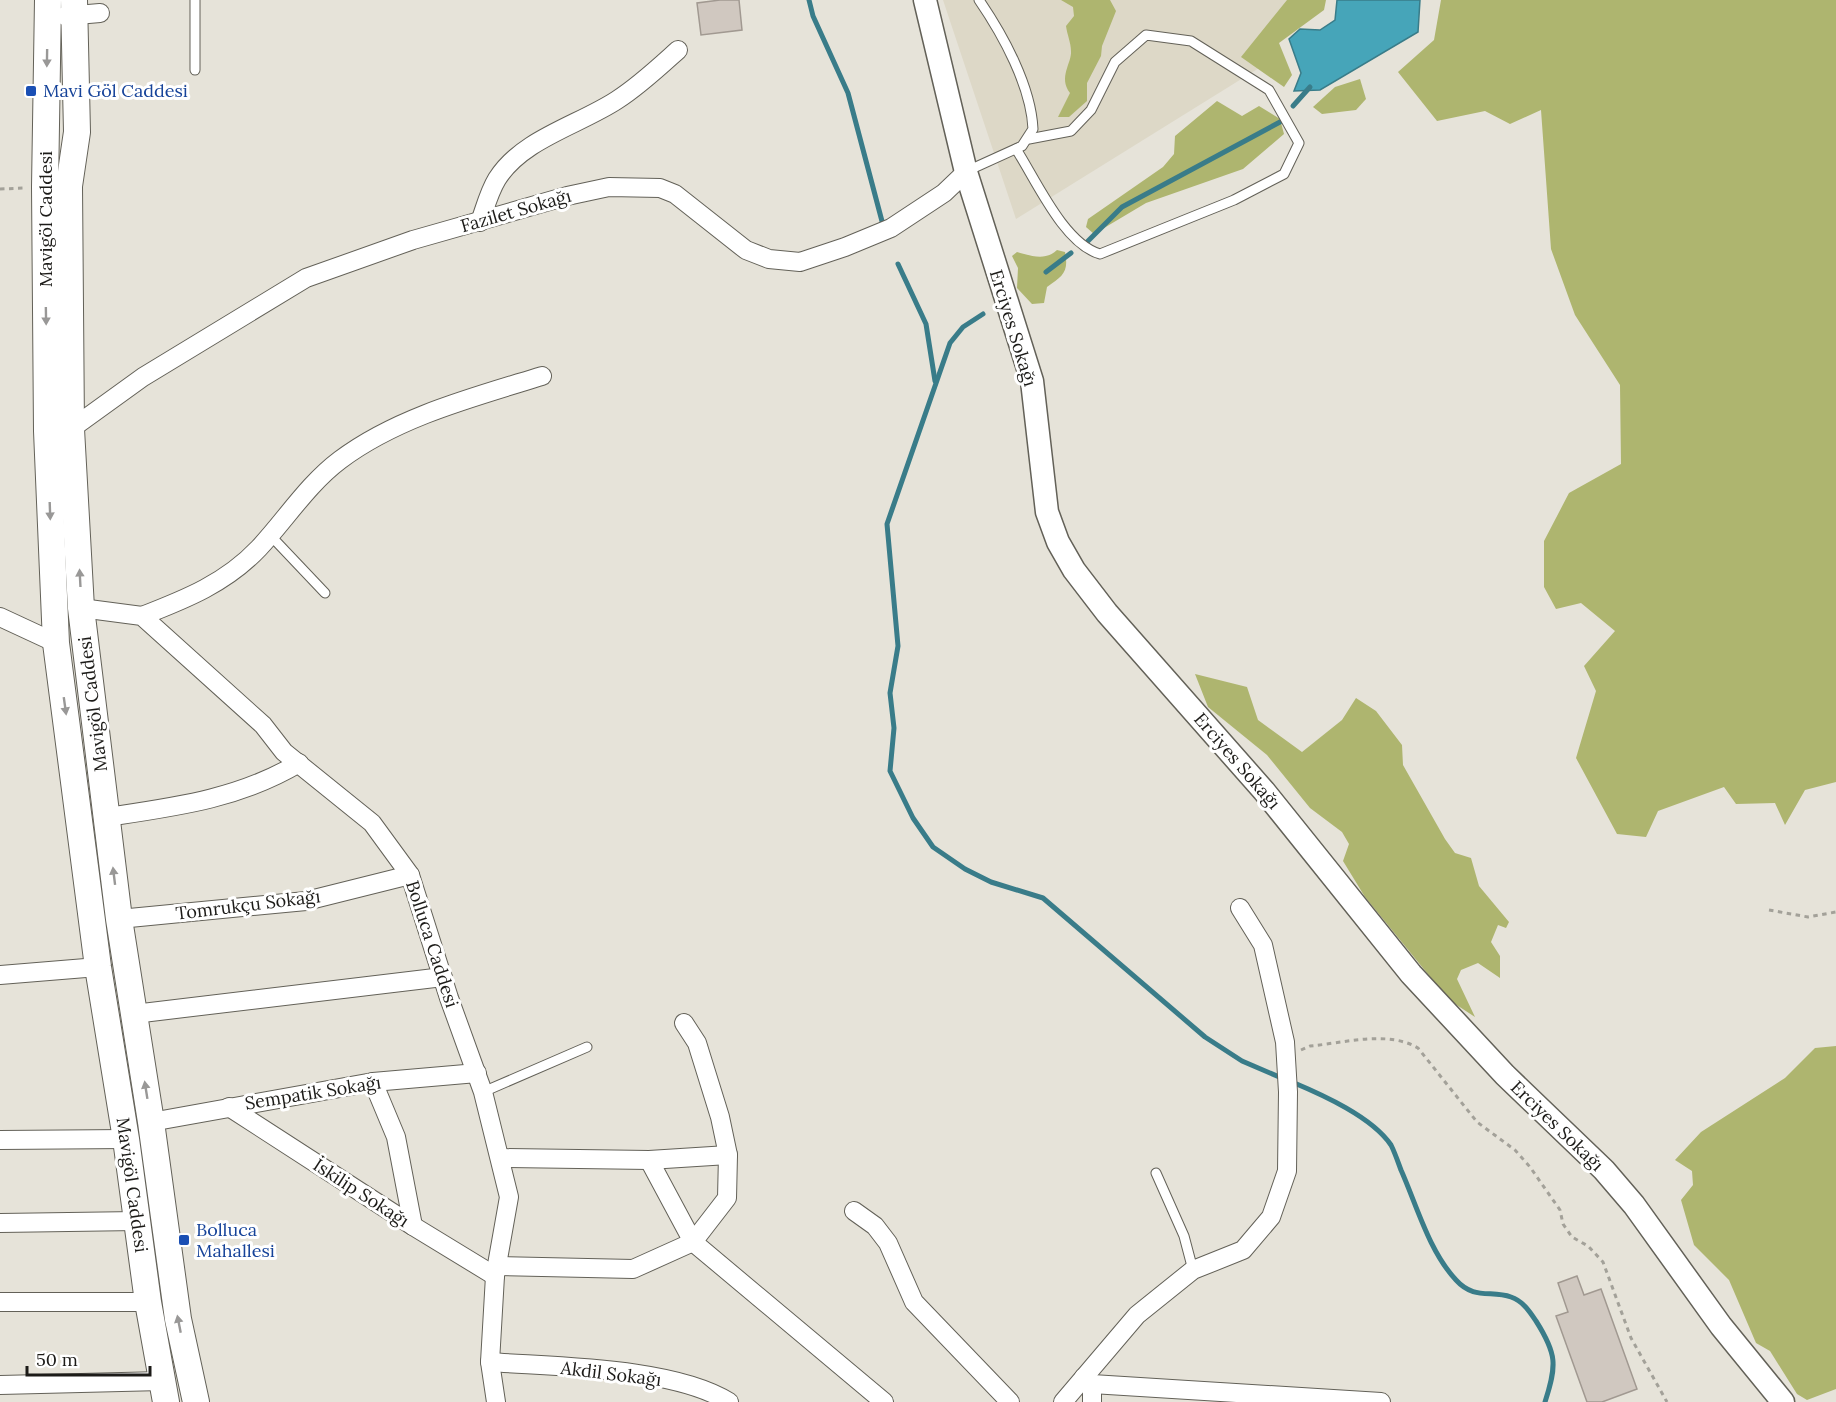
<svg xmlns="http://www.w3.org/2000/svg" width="1836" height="1402" font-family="Lora,serif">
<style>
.built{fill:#ddd8c7}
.forest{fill:#aeb56f}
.water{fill:#46a5b9;stroke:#397c89;stroke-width:1.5}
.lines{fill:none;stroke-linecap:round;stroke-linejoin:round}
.stream{stroke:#397c89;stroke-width:5}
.building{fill:#d0c8c0;stroke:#a19991;stroke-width:1.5}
.service-casing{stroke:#636158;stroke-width:11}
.minor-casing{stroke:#636158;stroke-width:20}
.tertiary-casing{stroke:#636158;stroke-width:25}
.secondary-casing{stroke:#636158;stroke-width:28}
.path{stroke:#a3a199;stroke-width:3;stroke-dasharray:4.5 4.5;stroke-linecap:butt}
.service{stroke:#fff;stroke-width:9}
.minor{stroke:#fff;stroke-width:18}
.tertiary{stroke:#fff;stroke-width:22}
.secondary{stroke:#fff;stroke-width:26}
.oneway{fill:#999897}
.transit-dot{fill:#1a4fb4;stroke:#fff;stroke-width:2}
.labels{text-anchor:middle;stroke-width:6;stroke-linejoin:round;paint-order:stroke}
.transit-label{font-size:18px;fill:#164399;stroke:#fff;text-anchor:start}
.street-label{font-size:18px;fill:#1c1b18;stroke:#fff}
</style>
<rect width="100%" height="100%" fill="#e6e3d9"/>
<polygon class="built" points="943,0 1293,0 1272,60 1016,219"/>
<g class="forest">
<path d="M 1061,0 L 1110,0 L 1116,11 L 1102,46 L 1101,56 L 1087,83 L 1087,101 L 1069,117 L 1058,117 L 1070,93 C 1058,77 1072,63 1071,51 C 1071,43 1067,34 1066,26 L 1074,16 L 1073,7 Z"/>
<polygon points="1287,0 1326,0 1324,10 1279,43 1292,75 1284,87 1241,57"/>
<polygon points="1441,0 1836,0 1836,782 1805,790 1785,825 1775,803 1736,804 1724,787 1658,811 1646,837 1617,834 1576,758 1596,691 1584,666 1615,631 1581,603 1556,609 1544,587 1544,541 1569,493 1621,464 1620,385 1575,315 1551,249 1541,110 1510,124 1485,111 1437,121 1398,72 1434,40"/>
<polygon points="1360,79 1366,99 1356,110 1322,114 1313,107 1335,87"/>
<polygon points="1217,101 1242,116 1259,106 1280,119 1284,134 1243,169 1146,203 1094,234 1086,227 1088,219 1163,167 1174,154 1175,136"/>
<path d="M 1057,250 L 1065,252 C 1069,272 1063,276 1047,287 L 1044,303 L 1032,304 L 1017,288 L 1018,268 L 1012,256 L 1017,252 C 1032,256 1045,261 1057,250 Z"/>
<polygon points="1195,674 1247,687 1258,720 1302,752 1342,720 1356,698 1376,711 1402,745 1403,765 1445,839 1455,853 1471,858 1479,886 1509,922 1506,928 1498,925 1491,942 1500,956 1500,978 1478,963 1461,970 1457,979 1475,1017 1449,1000 1365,897 1343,861 1349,844 1342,832 1310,808 1267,755 1208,707"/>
<polygon points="1836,1046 1836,1389 1807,1400 1797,1394 1770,1351 1756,1343 1729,1280 1694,1245 1681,1200 1693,1185 1692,1171 1675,1160 1701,1132 1785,1078 1815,1048"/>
</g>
<polygon class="water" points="1337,0 1420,0 1418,32 1320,90 1294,91 1301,73 1289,39 1300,29 1320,30 1335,20"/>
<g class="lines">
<g class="stream">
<polyline points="809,0 813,16 848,93 883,225"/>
<polyline points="1293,106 1310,87"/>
<polyline points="1088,241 1122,207 1280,122"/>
<polyline points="898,264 926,324 935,381"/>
<polyline points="1046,272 1071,253"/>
<polyline points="983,314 963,327 950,343 887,524 898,646 890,693 894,728 890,771 913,818 933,847 965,869 991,882 1043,898 1205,1037 1242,1061 1284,1079"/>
<path d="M 1292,1082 C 1323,1095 1372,1117 1391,1145 C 1395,1153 1398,1162 1401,1170 C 1417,1206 1429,1251 1456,1280 C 1474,1300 1491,1290 1511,1297 C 1523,1301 1530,1312 1536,1321 C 1557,1354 1557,1365 1545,1402"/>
</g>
</g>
<g class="building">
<polygon points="720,0 739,0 742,30 701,35 697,3"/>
<polygon points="1577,1276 1584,1295 1601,1289 1637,1389 1602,1402 1587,1402 1556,1316 1568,1312 1558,1283"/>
</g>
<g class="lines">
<g class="service-casing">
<g id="service">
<polyline points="195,70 195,0"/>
<path d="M 1016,149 C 1036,180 1064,244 1100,254 L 1234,200 L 1284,174 L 1299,143 L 1269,90 L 1191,41 L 1146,35 L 1115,62 L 1091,110 L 1071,131 L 1029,139"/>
<path d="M 967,171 L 1022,146 L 1033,129 C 1031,86 1003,35 979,0"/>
<polyline points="270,535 325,593"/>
<polyline points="483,1092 587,1047"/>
<polyline points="1156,1173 1184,1236 1193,1270"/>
</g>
</g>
<g class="minor-casing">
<g id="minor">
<polyline points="65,16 100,13"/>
<path d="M 480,222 C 485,208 489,192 497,179 C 522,139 579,125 617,100 C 639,86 658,68 678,50"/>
<polyline points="71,429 143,377 306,278 413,240 567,196 609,187 660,188 675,194 746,250 769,259 800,262 845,247 891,228 944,193 966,172"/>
<polyline points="81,608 142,616 263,725 284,752 372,823 410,875 449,998 483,1092 509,1197 495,1276 490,1362 496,1402"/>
<path d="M 142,616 C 186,599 226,583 259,548 C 286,519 308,484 340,460 C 397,417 474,397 542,376"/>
<polyline points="0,617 56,643"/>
<path d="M 107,817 C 174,807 239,799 299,763"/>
<polyline points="119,919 306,901 410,875"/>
<polyline points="0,975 98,967"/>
<polyline points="134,1014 443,977"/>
<polyline points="373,1082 396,1137 413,1226"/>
<polyline points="229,1107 413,1226 495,1276"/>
<polyline points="151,1122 373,1082 477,1073"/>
<polyline points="0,1140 126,1139"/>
<polyline points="500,1158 649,1160 728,1155"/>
<polyline points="649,1160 693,1242 884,1402"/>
<polyline points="854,1211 875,1226 888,1243 914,1302 1010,1402"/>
<polyline points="0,1223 137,1221"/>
<polyline points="497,1266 633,1269 693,1242 727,1198 728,1155 720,1117 697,1043 684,1023"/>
<polyline points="0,1302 148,1302"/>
<path d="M 490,1362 C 556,1367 673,1367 729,1402"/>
<polyline points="1084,1377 1092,1384 1092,1402"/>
<polyline points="1092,1384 1381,1402"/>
<polyline points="0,1385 162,1381"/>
<polyline points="1063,1402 1137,1315 1193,1270 1243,1250 1271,1217 1287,1171 1288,1092 1285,1042 1263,945 1240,908"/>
</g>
</g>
<g class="tertiary-casing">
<polyline id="tertiary" points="925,0 966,172 1032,381 1047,512 1058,542 1074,570 1107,613 1264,791 1411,974 1505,1075 1604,1170 1634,1205 1721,1326 1783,1402"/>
</g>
<g class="secondary-casing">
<g id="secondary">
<polyline points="48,0 45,187 47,431 56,643 98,967 126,1139 148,1302 166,1402"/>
<polyline points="74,0 77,132 69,186 71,429 81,608 119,919 151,1122 178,1319 196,1402"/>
</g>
</g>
<g class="path">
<polyline points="0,189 25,188"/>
<polyline points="1769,910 1808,917 1836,912"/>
<path d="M 1301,1050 L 1310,1046 C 1344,1043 1388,1030 1418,1048 L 1477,1122 L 1515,1150 L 1530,1167 L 1560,1210 L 1563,1224 L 1572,1237 L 1588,1246 L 1603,1262 L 1631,1338 L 1667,1402"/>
</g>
<use href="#service" class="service"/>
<use href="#minor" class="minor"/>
<use href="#tertiary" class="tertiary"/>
<use href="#secondary" class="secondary"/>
</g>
<defs><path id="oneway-solid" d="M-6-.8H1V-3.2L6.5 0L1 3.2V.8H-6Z" transform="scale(1.5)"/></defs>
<g class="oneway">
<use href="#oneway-solid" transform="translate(47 58) rotate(91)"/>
<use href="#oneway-solid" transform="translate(46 316) rotate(89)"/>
<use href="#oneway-solid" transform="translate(50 511) rotate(88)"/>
<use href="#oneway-solid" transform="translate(80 578) rotate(-93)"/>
<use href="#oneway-solid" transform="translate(65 706) rotate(82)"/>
<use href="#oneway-solid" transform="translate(114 876) rotate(-97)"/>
<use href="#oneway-solid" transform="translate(146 1090) rotate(-99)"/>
<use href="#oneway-solid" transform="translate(179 1324) rotate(-101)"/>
</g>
<g class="transit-dot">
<rect x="25" y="85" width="12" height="12" rx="3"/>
<rect x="178" y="1234" width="12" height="12" rx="3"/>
</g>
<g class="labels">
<g class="transit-label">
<text x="43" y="97">Mavi Göl Caddesi</text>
<text x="196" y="1236">Bolluca<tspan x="196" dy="21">Mahallesi</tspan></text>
</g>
<g class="street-label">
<text transform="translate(516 211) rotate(-16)" y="6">Fazilet Sokağı</text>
<text transform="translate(46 219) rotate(-90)" y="6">Mavigöl Caddesi</text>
<text transform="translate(1013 328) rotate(73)" y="6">Erciyes Sokağı</text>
<text transform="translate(93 704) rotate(-97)" y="6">Mavigöl Caddesi</text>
<text transform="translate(1237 761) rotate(49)" y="6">Erciyes Sokağı</text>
<text transform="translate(248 905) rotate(-7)" y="6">Tomrukçu Sokağı</text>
<text transform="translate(432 944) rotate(72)" y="6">Bolluca Caddesi</text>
<text transform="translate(313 1093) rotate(-9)" y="6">Sempatik Sokağı</text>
<text transform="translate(1557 1126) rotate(44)" y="6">Erciyes Sokağı</text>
<text transform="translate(132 1185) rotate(82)" y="6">Mavigöl Caddesi</text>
<text transform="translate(361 1193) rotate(33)" y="6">İskilip Sokağı</text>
<text transform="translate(611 1374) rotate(7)" y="6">Akdil Sokağı</text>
</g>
</g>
<path d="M27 1366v9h123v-9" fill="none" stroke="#1c1b18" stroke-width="3"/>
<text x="36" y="1366" font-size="18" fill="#1c1b18" stroke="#ffffff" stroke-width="4.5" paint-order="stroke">50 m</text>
</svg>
